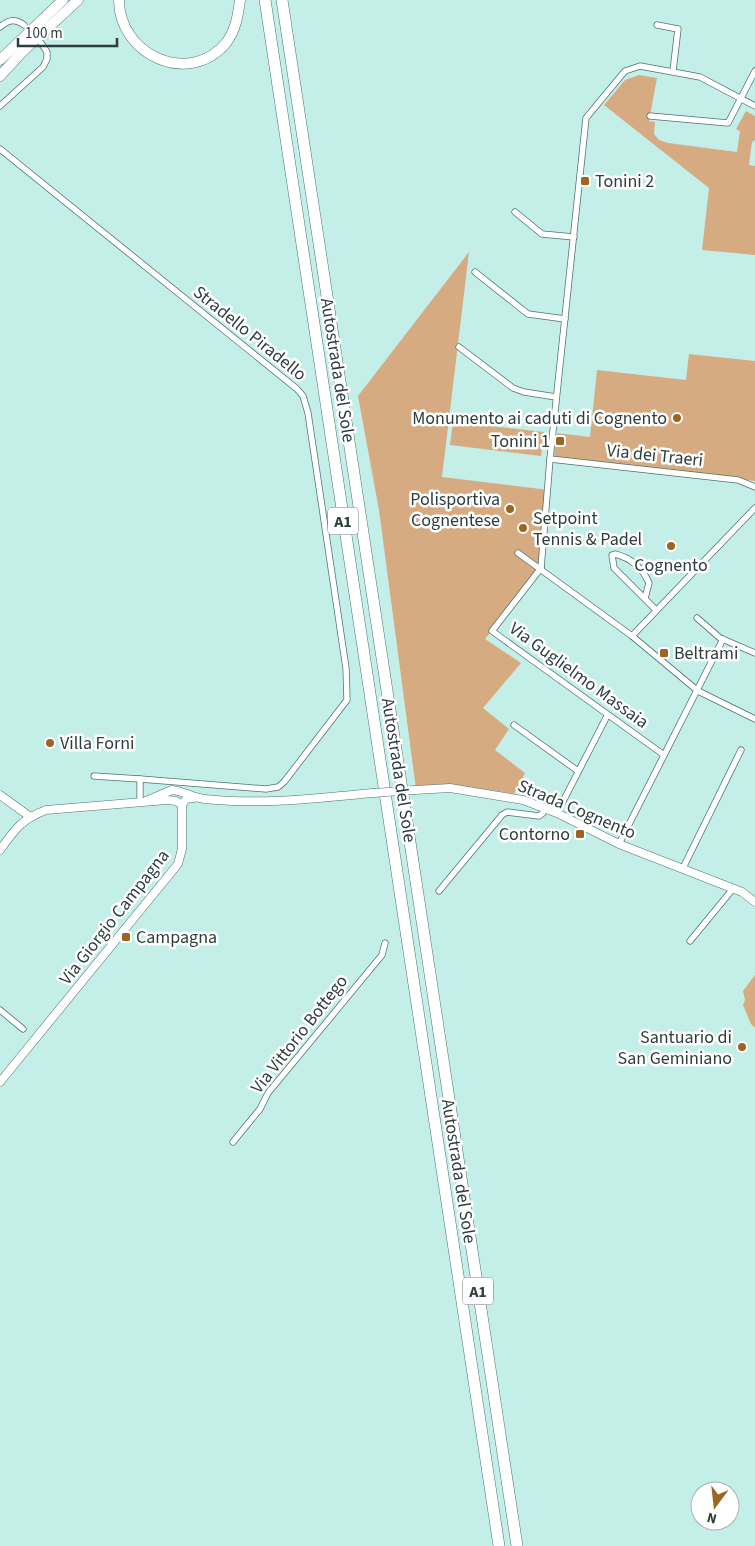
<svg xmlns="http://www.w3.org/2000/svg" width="755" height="1546" font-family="'Source Sans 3',sans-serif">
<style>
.green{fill:#d6ab81}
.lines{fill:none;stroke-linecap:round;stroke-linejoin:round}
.minor-casing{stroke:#4d746f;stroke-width:7}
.tertiary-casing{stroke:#4d746f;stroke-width:9}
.trunk-casing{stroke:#4d746f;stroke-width:11}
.motorway-casing{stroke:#4d746f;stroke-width:12}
.minor{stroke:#fff;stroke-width:5.5}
.tertiary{stroke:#fff;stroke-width:8}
.trunk{stroke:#fff;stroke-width:10}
.motorway{stroke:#fff;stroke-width:11}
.tertiary-bridge-casing{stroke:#4d746f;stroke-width:9;stroke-linecap:butt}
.tertiary-bridge{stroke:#fff;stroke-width:8}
.poi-dot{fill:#9d6422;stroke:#fff;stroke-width:2}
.labels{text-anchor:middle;stroke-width:5;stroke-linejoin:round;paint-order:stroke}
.shield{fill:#fff;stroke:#6c7876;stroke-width:1}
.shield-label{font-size:16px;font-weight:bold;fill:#2d3e3c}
.poi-label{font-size:18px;fill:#2d3e3c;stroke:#fff;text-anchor:start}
.street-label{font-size:18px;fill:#2d3e3c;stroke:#fff}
</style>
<rect width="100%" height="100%" fill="#c4eee8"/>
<g class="green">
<polygon points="639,75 657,78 649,121 655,122 654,134 659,140 668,143 737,152 740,131 736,129 746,111 755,116 755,140 752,142 749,165 755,166 755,255 702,250 709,188 604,105 625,80"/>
<path d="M 469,252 L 442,477 L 549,490 L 541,569 L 485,639 L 521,663 L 483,708 L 509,729 L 495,750 L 525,773 L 514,794 C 480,787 450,787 416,789 L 379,510 L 358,396 Z"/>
<polygon points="689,354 755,361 755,481 554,457 557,433 590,437 597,370 686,380"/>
<polygon points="453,422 544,432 541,456 450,445"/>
<polygon points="755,975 755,1028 751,1024 743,1005 745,1000 743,991"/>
</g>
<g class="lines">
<g class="minor-casing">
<g id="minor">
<polyline points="657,25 678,29 673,71"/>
<path d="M 0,27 C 8,20 15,18 24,25"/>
<polyline points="0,106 43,67 47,59 47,52 41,43"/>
<polyline points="650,116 728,123 755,71"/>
<polyline points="0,149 297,389 303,396 308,413 346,668 347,700 284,782 278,787 266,789 140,779"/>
<polyline points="515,212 542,234 574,237"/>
<polyline points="475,272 528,314 565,319"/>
<polyline points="459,347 513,388 524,392 556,397"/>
<polyline points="550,459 738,480 755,487"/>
<polyline points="518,553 632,636 698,691 755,719"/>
<polyline points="541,568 550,459 586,118 625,71 640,66 700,77 755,106"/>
<polyline points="541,568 492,631 664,755"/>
<path d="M 645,598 L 649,583 C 642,567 631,558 615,554 L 612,555 L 614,568 L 656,610"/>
<polyline points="697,618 720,638 755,653"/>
<polyline points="632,636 755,508"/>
<polyline points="514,725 578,771"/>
<polyline points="94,776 140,779 140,801"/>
<polyline points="557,813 607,716"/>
<polyline points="619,844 723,639"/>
<polyline points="683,868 741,750"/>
<polyline points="439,891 502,815 507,812 539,816 543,813 544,808"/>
<polyline points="690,941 732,890"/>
<polyline points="0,1010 23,1029"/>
<polyline points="233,1142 260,1109 268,1093 382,955 385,943"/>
</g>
</g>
<g class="tertiary-casing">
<g id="tertiary">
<polyline points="415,790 450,788 523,800 557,813 619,844 742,892 755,902"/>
<polyline points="0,795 29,816"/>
<path d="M 146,801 L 172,790 C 184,791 193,798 205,799 C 261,805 318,798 373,793"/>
<path d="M 0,850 C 15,829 22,819 46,810 L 167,800 L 176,801 L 182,805"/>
<polyline points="0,1082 178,864 182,849 182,805 186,799 194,798"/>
</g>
</g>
<g class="trunk-casing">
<g id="trunk">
<path d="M 119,0 C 119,55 189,87 226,43 C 236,30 238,15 240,0"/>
<polyline points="0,60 63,0"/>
<polyline points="0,76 22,52 78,0"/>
</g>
</g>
<g class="motorway-casing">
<g id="motorway">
<polyline points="265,0 499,1546"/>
<polyline points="282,0 517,1546"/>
</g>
</g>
<use href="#minor" class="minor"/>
<use href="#tertiary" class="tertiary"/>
<use href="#trunk" class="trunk"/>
<use href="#motorway" class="motorway"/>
<g class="tertiary-bridge-casing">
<polyline id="tertiary-bridge" points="373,793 415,790"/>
</g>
<use href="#tertiary-bridge" class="tertiary-bridge"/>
</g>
<g class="poi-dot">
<rect x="580" y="176" width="10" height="10" rx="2.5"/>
<circle cx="677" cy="418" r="5"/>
<rect x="555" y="436" width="10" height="10" rx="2.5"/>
<circle cx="510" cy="509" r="5"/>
<circle cx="523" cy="528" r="5"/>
<circle cx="671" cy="546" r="5"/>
<rect x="659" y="648" width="10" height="10" rx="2.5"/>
<circle cx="50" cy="743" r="5"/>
<rect x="575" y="829" width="10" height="10" rx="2.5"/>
<rect x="121" y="932" width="10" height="10" rx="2.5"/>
<circle cx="742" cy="1047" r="5"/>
</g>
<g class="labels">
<g class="shield">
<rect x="328" y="507.5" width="30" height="27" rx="4"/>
<rect x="463" y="1277.5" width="30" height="27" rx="4"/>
</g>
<g class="shield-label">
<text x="343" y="527">A1</text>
<text x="478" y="1297">A1</text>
</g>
<g class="poi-label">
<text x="595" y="187">Tonini 2</text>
<text x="667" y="424" text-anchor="end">Monumento ai caduti di Cognento</text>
<text x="550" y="447" text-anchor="end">Tonini 1</text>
<text x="500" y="505" text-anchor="end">Polisportiva<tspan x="500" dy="21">Cognentese</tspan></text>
<text x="533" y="524">Setpoint<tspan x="533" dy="21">Tennis &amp; Padel</tspan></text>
<text x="671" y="571" text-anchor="middle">Cognento</text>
<text x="674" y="659">Beltrami</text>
<text x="60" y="749">Villa Forni</text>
<text x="570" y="840" text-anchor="end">Contorno</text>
<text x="136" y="943">Campagna</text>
<text x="732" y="1043" text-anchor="end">Santuario di<tspan x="732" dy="21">San Geminiano</tspan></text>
</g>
<g class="street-label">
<text transform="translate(250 333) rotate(39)" y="6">Stradello Piradello</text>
<text transform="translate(338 370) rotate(81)" y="6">Autostrada del Sole</text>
<text transform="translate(655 455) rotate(6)" y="6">Via dei Traeri</text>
<text transform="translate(579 675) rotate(36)" y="6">Via Guglielmo Massaia</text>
<text transform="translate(399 770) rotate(81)" y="6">Autostrada del Sole</text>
<text transform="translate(577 809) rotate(23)" y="6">Strada Cognento</text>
<text transform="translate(114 917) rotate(-52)" y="6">Via Giorgio Campagna</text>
<text transform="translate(299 1034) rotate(-52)" y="6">Via Vittorio Bottego</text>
<text transform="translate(459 1171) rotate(81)" y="6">Autostrada del Sole</text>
</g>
</g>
<g transform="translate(715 1506) rotate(195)"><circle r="24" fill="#ffffff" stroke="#abb2b1"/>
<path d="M0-4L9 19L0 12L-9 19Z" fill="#9d6422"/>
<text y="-8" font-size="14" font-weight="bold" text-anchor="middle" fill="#2d3e3c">N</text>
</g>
<path d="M18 38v8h99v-8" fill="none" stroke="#2d3e3c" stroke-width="2.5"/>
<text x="25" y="38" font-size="15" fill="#2d3e3c" stroke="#ffffff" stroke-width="4" paint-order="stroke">100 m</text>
</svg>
